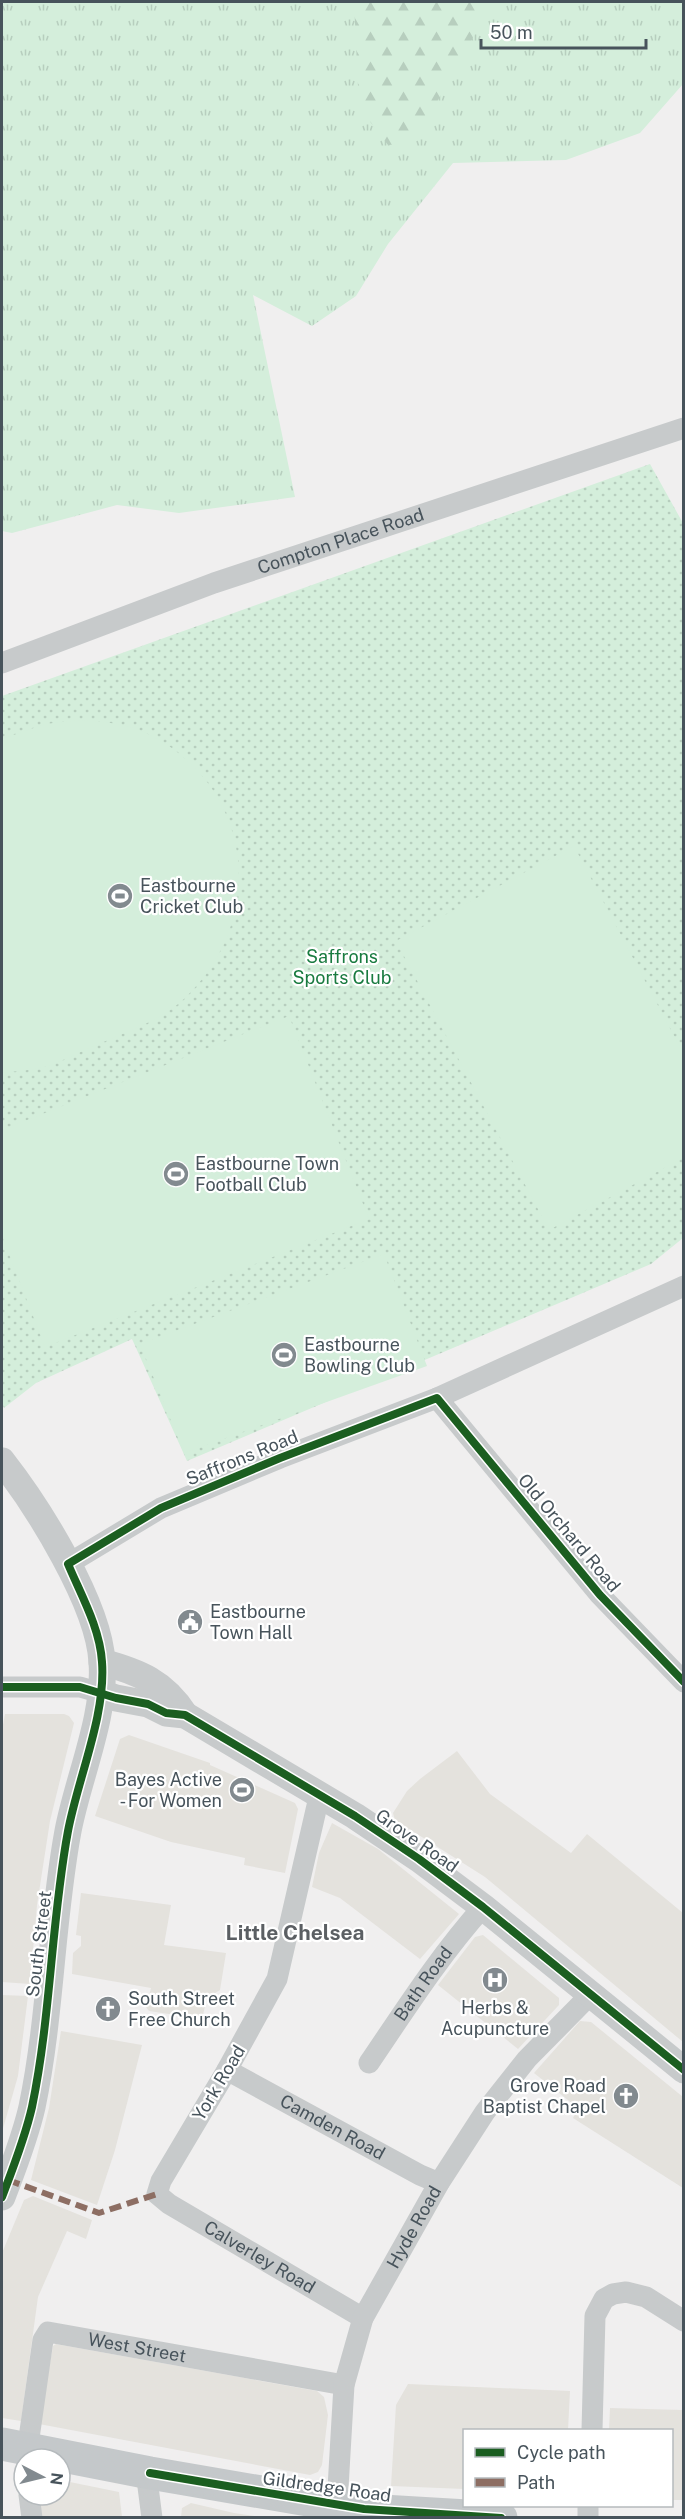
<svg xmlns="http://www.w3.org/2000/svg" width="685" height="2519" font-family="'Public Sans',sans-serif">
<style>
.commercial{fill:#e4e2dd}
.grass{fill:url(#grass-tufts)}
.forest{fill:url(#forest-firs)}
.park{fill:url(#park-dots)}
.pitch{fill:#d4eedb}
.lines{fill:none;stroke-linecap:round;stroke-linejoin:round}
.minor{stroke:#c7cacb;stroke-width:21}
.tertiary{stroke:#c7cacb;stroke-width:27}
.primary{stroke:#c4c8ca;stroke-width:33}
.quiet{stroke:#8d6e63;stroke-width:6;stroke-dasharray:12 6;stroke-linecap:butt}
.cycleway-casing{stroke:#fff;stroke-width:11}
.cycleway{stroke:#1b5e20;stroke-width:8}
.labels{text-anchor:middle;stroke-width:4.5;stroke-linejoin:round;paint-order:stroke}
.street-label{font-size:18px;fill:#47535b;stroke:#fff}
.poi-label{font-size:18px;fill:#47535b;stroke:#fff;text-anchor:start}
.park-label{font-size:18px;fill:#197b40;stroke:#fff}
.quarter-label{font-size:21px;font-weight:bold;fill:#5b5f63;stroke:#fff}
</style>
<defs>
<pattern id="grass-tufts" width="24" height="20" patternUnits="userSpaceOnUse" patternTransform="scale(1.5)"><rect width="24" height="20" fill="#d4eedb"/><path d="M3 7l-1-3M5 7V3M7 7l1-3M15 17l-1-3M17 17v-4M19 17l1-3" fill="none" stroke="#b7cebe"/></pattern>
<pattern id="forest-firs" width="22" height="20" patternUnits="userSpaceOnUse" patternTransform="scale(1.5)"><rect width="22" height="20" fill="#d4eedb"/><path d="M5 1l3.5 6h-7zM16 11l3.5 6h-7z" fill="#b7cebe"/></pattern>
<pattern id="park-dots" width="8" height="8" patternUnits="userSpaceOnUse" patternTransform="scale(1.5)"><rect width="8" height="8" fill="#d4eedb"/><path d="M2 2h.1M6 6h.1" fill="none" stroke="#b7cebe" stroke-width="1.8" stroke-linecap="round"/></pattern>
</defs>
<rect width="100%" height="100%" fill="#f0efef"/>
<g class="commercial">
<polygon points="5,1714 64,1714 69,1716 74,1723 50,1821 37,1905 30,1984 2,1982 2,1730"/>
<polygon points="129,1735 210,1763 210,1765 295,1803 298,1809 285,1873 244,1865 245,1858 171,1842 95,1816 120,1739"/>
<polygon points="457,1751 490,1794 571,1853 587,1834 683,1913 683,2042 485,1877 395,1820 393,1813 407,1791 420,1779"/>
<polygon points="332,1823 378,1849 459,1914 420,1959 340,1898 312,1887 319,1853"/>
<polygon points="81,1893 171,1905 164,1945 226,1953 220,1990 207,1998 202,2019 149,2011 146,2007 151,1988 72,1974 73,1953 81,1946 81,1936 76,1935"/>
<polygon points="483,1935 559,1998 559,2005 518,2049 438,1985 475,1937"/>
<polygon points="2,1995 28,1996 18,2076 2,2132"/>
<polygon points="580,2021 591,2022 683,2097 683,2188 573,2118 578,2108 534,2073"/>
<polygon points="61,2031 142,2045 115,2150 97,2205 31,2180 49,2108"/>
<polygon points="33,2196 92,2220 86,2239 67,2231 38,2297 21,2421 2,2418 2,2253 24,2200"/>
<polygon points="56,2344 317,2391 324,2397 328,2415 322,2465 318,2472 310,2475 39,2424 53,2346"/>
<polygon points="408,2384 570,2391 568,2430 464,2430 464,2489 391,2486 396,2405"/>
<polygon points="610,2408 683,2410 683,2500 672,2500 672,2430 609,2430"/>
<polygon points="60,2480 119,2492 122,2517 41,2517 39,2495 60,2495"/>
<polygon points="191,2503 234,2513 262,2517 181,2517 182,2508"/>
</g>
<polygon class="grass" points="2,2 683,2 683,84 640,133 566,160 453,163 388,244 356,296 312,326 253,295 295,497 179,513 117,505 12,533 2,531"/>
<polygon class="forest" points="354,2 493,2 414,143 388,145 359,107"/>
<polygon class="park" points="650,464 684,525 683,1238 651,1264 187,1461 132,1339 36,1383 4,1408 2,1403 2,696"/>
<g class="pitch">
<path d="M 80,720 C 103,722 126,723 146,733 C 252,784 269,914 188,995 C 164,1020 127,1031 97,1045 C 82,1051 66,1059 51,1065 C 35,1070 17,1071 2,1073 L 2,739 L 45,724 Z"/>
<polygon points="574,846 683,1053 683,1158 549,1230 396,941"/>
<polygon points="289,1016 369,1219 45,1347 2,1236 2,1130"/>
<polygon points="384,1254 427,1366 184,1453 140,1344"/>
</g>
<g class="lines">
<g class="minor">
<path id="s1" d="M 2,663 L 214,583 L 684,428"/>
<polyline points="437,1398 600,1595 684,1682"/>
<polyline points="68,1564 161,1508 280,1458 437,1398 684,1286"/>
<polyline points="2,1687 80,1687 101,1693"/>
<path id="s2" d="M 319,1797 L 277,1979 L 227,2070 L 161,2181 L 157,2194 L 169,2204 L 363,2318"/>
<path id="s3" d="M 369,2063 C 405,2010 440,1955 483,1907"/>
<path id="s4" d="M 227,2070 L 420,2175 L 439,2183"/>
<polyline points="592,2430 595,2316 604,2299 613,2294 626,2292 646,2297 684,2321"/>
<path id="s5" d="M 26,2459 L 43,2340 L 48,2332 L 344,2385"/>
<polyline points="150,2473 148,2487 152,2518"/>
<polyline points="29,2495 32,2518"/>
<path id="s6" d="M 337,2505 L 344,2385 L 363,2318 L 439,2183 L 485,2112 L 527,2059 L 590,1995"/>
<polyline points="588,2506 588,2518"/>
</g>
<g class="tertiary">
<path d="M 2,1461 C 38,1507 99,1604 102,1662 C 106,1716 78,1778 68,1831 C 51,1922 51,2016 32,2107 C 25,2138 13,2168 2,2197"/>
<path d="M 102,1662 C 139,1672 164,1682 185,1715"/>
<polyline points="101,1693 116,1698 148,1704 166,1713 185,1715 355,1816 419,1859 483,1907 684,2070"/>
</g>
<polyline class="primary" points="2,2444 150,2473 337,2505 382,2511 501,2518"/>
<polyline class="quiet" points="8,2180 99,2213 157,2194"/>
<g class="cycleway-casing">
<g id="cycleway">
<polyline points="2,1687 80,1687 116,1698 148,1704 166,1713 185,1715 355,1816 419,1859 483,1907 684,2070"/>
<path d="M 2,2197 C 13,2168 25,2138 32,2107 C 51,2016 51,1922 68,1831 C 78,1778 106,1715 102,1662 C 100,1628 81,1595 68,1564 L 161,1508 L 280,1458 L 437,1398 L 600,1595 L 684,1682"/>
<polyline points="150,2473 364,2509 501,2518"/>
</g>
</g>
<use href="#cycleway" class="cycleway"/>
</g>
<defs>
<g id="stadium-disc" transform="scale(1.35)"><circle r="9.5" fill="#828a8f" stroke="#fff"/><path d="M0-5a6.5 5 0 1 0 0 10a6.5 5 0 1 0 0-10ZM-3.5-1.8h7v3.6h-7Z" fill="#fff"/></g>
<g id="civic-disc" transform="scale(1.35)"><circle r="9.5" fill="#828a8f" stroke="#fff"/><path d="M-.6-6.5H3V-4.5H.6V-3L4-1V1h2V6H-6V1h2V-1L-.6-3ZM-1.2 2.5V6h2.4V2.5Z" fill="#fff"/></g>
<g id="hospital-disc" transform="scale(1.35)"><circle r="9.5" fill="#828a8f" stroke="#fff"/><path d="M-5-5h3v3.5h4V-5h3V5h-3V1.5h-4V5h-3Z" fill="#fff"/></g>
<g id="church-disc" transform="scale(1.35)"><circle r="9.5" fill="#828a8f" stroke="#fff"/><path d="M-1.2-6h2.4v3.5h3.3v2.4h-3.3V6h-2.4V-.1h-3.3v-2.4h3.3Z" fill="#fff"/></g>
</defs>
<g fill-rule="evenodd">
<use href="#stadium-disc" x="120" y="896"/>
<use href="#stadium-disc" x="176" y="1174"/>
<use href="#stadium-disc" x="284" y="1355"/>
<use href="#civic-disc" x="190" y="1622"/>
<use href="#stadium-disc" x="242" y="1790"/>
<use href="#hospital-disc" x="495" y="1980"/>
<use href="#church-disc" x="108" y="2009"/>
<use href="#church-disc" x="626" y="2096"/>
</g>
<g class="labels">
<g class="street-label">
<text dy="6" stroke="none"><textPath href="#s1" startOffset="360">Compton Place Road</textPath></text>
<text transform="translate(242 1458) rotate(-22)" y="6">Saffrons Road</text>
<text transform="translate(569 1533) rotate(50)" y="6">Old Orchard Road</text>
<text transform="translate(417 1841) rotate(35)" y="6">Grove Road</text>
<text transform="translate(39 1944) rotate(-83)" y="6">South Street</text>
<text dy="6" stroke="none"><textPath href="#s3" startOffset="96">Bath Road</textPath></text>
<text transform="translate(219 2083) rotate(-59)" y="6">York Road</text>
<text dy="6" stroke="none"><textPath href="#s4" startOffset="120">Camden Road</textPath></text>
<text dy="6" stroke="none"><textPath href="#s6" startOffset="294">Hyde Road</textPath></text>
<text dy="6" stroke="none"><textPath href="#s2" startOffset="554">Calverley Road</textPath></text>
<text dy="6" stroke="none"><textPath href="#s5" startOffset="220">West Street</textPath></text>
<text transform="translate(327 2487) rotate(8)" y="6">Gildredge Road</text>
</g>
<g class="poi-label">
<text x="140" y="892">Eastbourne<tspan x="140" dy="21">Cricket Club</tspan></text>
<text x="195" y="1170">Eastbourne Town<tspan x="195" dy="21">Football Club</tspan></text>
<text x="304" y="1351">Eastbourne<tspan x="304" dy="21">Bowling Club</tspan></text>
<text x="210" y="1618">Eastbourne<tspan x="210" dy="21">Town Hall</tspan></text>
<text x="222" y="1786" text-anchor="end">Bayes Active<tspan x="222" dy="21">- For Women</tspan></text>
<text x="128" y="2005">South Street<tspan x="128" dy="21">Free Church</tspan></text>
<text x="495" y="2014" text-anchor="middle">Herbs &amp;<tspan x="495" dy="21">Acupuncture</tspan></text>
<text x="606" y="2092" text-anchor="end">Grove Road<tspan x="606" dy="21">Baptist Chapel</tspan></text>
</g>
<g class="park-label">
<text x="342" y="963">Saffrons<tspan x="342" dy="21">Sports Club</tspan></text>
</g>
<g class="quarter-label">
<text x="295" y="1940">Little Chelsea</text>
</g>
</g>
<rect width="685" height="2519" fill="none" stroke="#47535b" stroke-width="6"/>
<rect x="463" y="2429" width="210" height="78" fill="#ffffff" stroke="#b5babd" stroke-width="1.5"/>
<rect x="475" y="2448" width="30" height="9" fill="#1b5e20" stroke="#b5babd" stroke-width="1.5"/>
<text x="517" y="2459" font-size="18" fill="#47535b">Cycle path</text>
<rect x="475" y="2478" width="30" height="9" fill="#8d6e63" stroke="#b5babd" stroke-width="1.5"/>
<text x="517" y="2489" font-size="18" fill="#47535b">Path</text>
<g transform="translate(42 2477) rotate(97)"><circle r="28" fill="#ffffff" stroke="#b5babd" stroke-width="1.5"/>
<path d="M0-4.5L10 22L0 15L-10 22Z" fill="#828a8f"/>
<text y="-9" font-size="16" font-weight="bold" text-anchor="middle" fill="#47535b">N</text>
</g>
<path d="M481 39v9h165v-9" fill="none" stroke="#47535b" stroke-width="3"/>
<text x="490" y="39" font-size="18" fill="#47535b" stroke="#ffffff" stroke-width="4.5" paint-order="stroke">50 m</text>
</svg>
